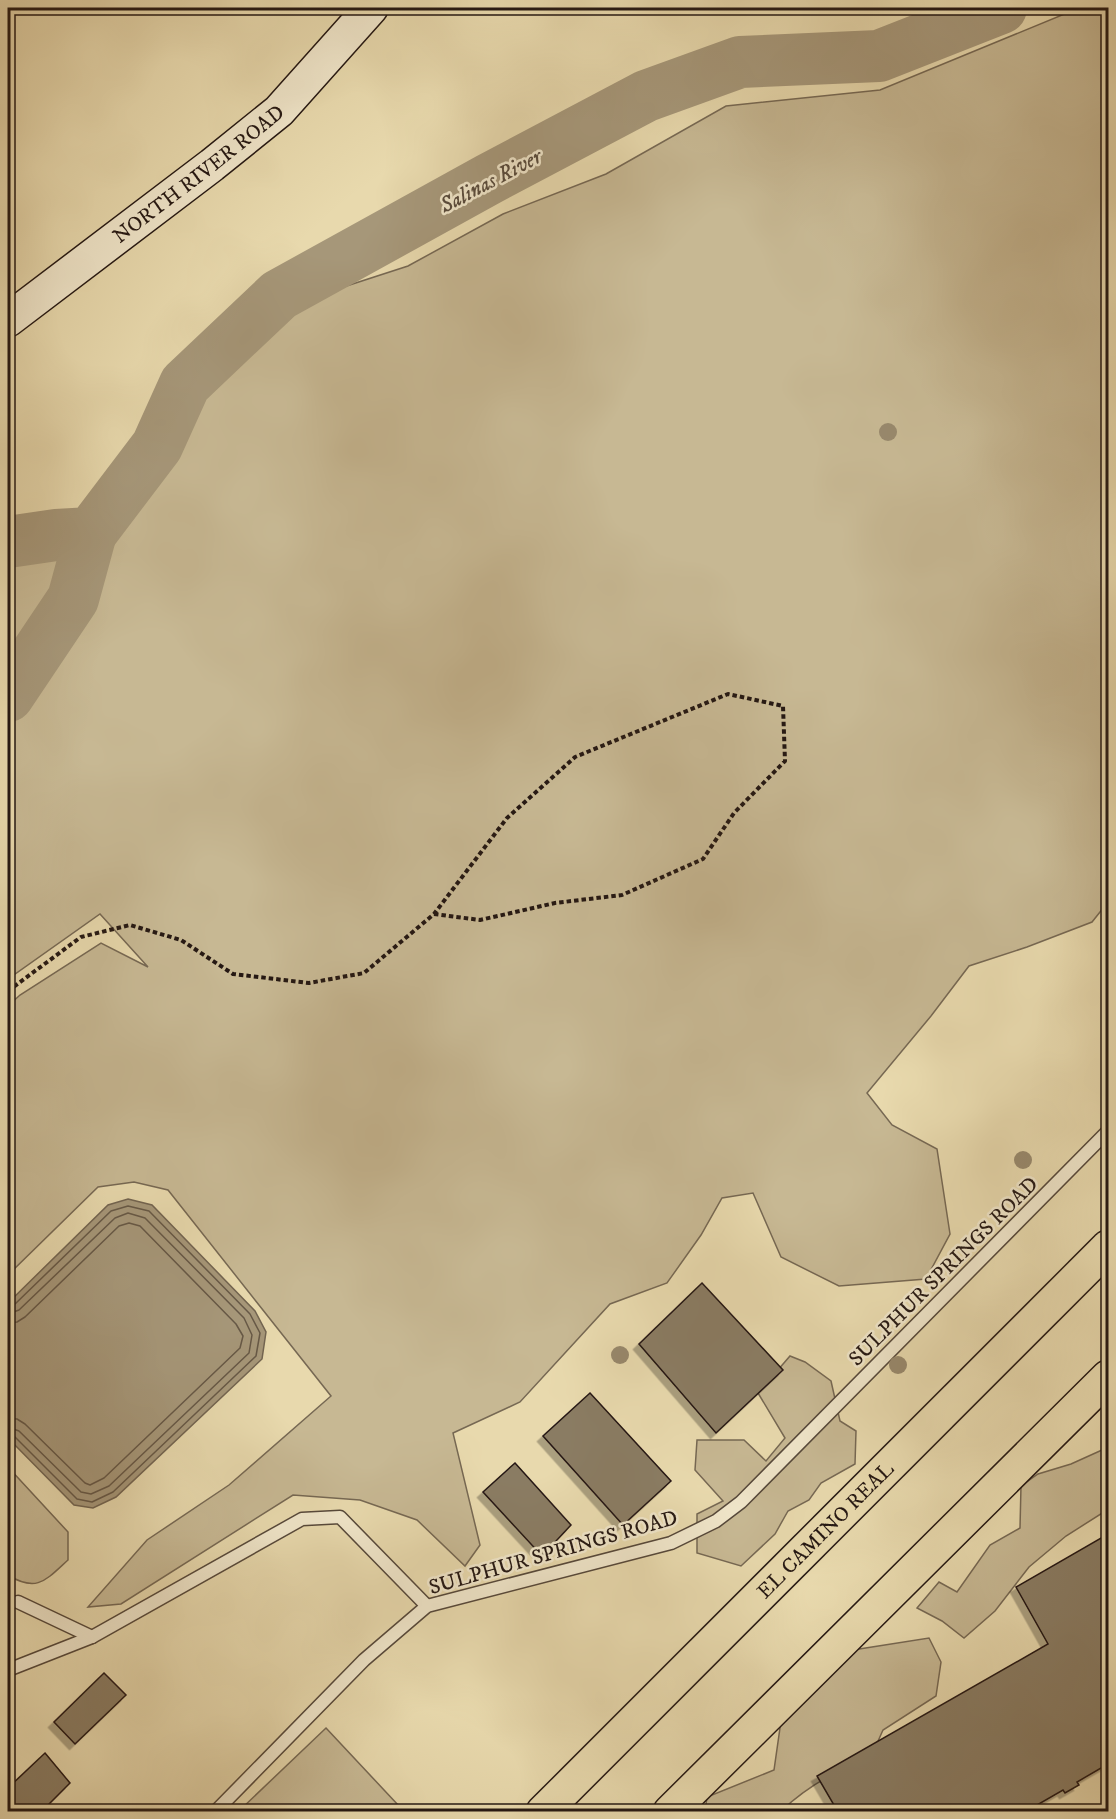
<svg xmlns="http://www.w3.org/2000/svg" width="1116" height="1819" font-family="'IM FELL DW Pica',serif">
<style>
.green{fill:#c7b893;stroke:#766853;stroke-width:1.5}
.water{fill:#a69779;stroke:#726450;stroke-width:1.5}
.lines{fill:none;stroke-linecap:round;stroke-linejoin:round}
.shore{stroke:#665846;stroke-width:1.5}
.river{stroke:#a69779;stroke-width:52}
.building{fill:#8a7c63;stroke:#251813;stroke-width:1.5;filter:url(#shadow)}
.service-casing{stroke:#56483a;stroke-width:15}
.secondary-casing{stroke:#251813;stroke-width:36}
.motorway-casing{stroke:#251813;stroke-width:36}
.path{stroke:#251813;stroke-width:4;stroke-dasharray:4.5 3;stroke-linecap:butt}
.service{stroke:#f0e6ca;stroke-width:12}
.secondary{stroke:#f0e6ca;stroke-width:33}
.motorway{stroke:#e8d9ad;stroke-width:33}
.tree{fill:#98896d}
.labels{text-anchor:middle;stroke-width:5;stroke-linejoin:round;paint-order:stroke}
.street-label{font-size:21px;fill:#251813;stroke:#f0e6ca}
.water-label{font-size:22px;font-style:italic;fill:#594b3c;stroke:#f0e6ca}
</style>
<defs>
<filter id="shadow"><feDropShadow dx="-5.5" dy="5.5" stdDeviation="0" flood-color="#0004"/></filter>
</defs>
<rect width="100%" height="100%" fill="#e8d9ad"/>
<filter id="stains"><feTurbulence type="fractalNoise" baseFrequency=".00333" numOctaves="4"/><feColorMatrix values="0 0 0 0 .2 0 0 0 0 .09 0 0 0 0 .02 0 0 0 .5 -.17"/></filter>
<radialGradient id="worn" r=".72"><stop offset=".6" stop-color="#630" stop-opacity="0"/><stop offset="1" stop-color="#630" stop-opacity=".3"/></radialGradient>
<g class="green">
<polygon points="1079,8 1108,8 1108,902 1092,922 1027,947 969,966 931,1016 867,1093 892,1125 937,1149 950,1234 926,1279 839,1286 781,1257 753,1193 722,1198 701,1235 667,1283 610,1304 520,1402 453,1433 480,1545 465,1566 417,1520 360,1500 293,1495 121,1604 88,1607 147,1540 229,1485 331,1396 168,1190 134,1182 98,1187 8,1275 8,1006 20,995 101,943 148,967 100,914 8,979 8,561 27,553 93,550 138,496 179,435 203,389 291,304 408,266 503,214 606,174 726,106 880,90"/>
<polygon points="790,1356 805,1362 831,1381 840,1421 856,1431 855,1464 821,1483 809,1500 788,1511 775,1534 741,1566 697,1553 697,1514 723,1501 695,1470 697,1440 744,1440 766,1461 785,1438 758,1393"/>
<polygon points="1102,1450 1108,1460 1108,1500 1104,1512 1066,1536 1029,1567 995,1611 964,1638 942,1621 917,1608 939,1582 957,1592 990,1545 1020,1528 1021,1486 1038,1474 1071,1464"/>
<path d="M 8,1467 L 68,1532 L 68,1560 C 46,1580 37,1593 8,1575 Z"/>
<path d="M 929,1638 L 941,1662 L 936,1696 L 883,1730 L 870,1759 C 837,1769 807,1787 781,1811 L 705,1812 L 707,1797 L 774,1770 L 782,1714 L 853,1650 Z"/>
<polygon points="326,1728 399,1806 393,1812 242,1811 240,1810"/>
</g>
<polygon class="water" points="128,1199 152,1205 255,1311 266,1332 262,1359 116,1497 93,1508 74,1505 8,1438 8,1303 108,1205"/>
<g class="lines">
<g class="shore">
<polyline points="8,1306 14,1305 111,1211 128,1206 149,1211 250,1314 260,1333 256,1356 113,1492 92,1502 77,1499 14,1436 8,1435"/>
<polyline points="8,1314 19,1310 115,1218 128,1213 145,1218 244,1318 252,1335 249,1353 109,1486 91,1494 81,1492 19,1431 8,1427"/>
<polyline points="8,1323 17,1322 25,1317 119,1226 129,1223 140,1226 236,1324 243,1336 240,1348 104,1478 90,1485 85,1483 25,1424 17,1419 8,1418"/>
</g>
<g class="river">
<polyline points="8,542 56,535 91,533 157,446 185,384 279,295 489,179 646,96 740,62 879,56 1001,8"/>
<polyline points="8,696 73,599 91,533"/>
</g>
</g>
<g class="building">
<polygon points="702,1283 783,1370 716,1433 639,1344"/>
<polygon points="590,1393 671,1481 623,1525 543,1436"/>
<polygon points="515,1463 571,1525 542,1556 483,1492"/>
<polygon points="1108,1534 1108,1764 1077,1782 1079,1785 1065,1793 1063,1790 1025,1812 838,1812 817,1776 1048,1644 1016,1587"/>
<polygon points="104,1673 126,1695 75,1744 54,1722"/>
<polygon points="45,1753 70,1783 41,1812 8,1812 8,1788"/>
</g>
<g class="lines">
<g class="service-casing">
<g id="service">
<polyline points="18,1602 92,1637"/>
<polyline points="8,1670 92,1637 302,1519 340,1517 427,1606"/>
<polyline points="215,1812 364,1660 427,1606 671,1543 716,1521 741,1502 1108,1131"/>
</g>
</g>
<g class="secondary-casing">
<g id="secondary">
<path id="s1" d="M 8,320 L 212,165 L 279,111 L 371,8"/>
</g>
</g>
<g class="motorway-casing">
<g id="motorway">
<path id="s2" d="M 543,1812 L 1108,1247"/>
<polyline points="670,1812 1108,1377"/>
</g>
</g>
<polyline class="path" points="8,991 81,937 130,925 181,940 233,974 309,983 364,973 434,914 507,818 575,757 728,694 783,706 785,761 734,813 703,859 622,895 555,903 480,920 434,914"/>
<use href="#service" class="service"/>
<use href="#secondary" class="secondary"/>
<use href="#motorway" class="motorway"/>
</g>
<g class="tree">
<circle cx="888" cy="432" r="9"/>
<circle cx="1023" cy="1160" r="9"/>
<circle cx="620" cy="1355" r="9"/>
<circle cx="898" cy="1365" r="9"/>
</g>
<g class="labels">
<g class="street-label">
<text dy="7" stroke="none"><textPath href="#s1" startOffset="240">NORTH RIVER ROAD</textPath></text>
<text transform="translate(943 1271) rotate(-45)" y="7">SULPHUR SPRINGS ROAD</text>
<text dy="7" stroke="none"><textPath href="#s2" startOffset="399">EL CAMINO REAL</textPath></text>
<text transform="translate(553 1552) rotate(-16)" y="7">SULPHUR SPRINGS ROAD</text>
</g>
<g class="water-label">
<text transform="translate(490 180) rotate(-28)" y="8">Salinas River</text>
</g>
</g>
<rect width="1116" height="1819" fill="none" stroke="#e8d9ad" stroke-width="30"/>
<rect x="9" y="9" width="1098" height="1801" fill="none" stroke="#251813" stroke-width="3"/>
<rect x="15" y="15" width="1086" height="1789" fill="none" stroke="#251813" stroke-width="1.5"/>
<rect width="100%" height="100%" filter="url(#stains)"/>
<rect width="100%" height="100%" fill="url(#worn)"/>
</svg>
